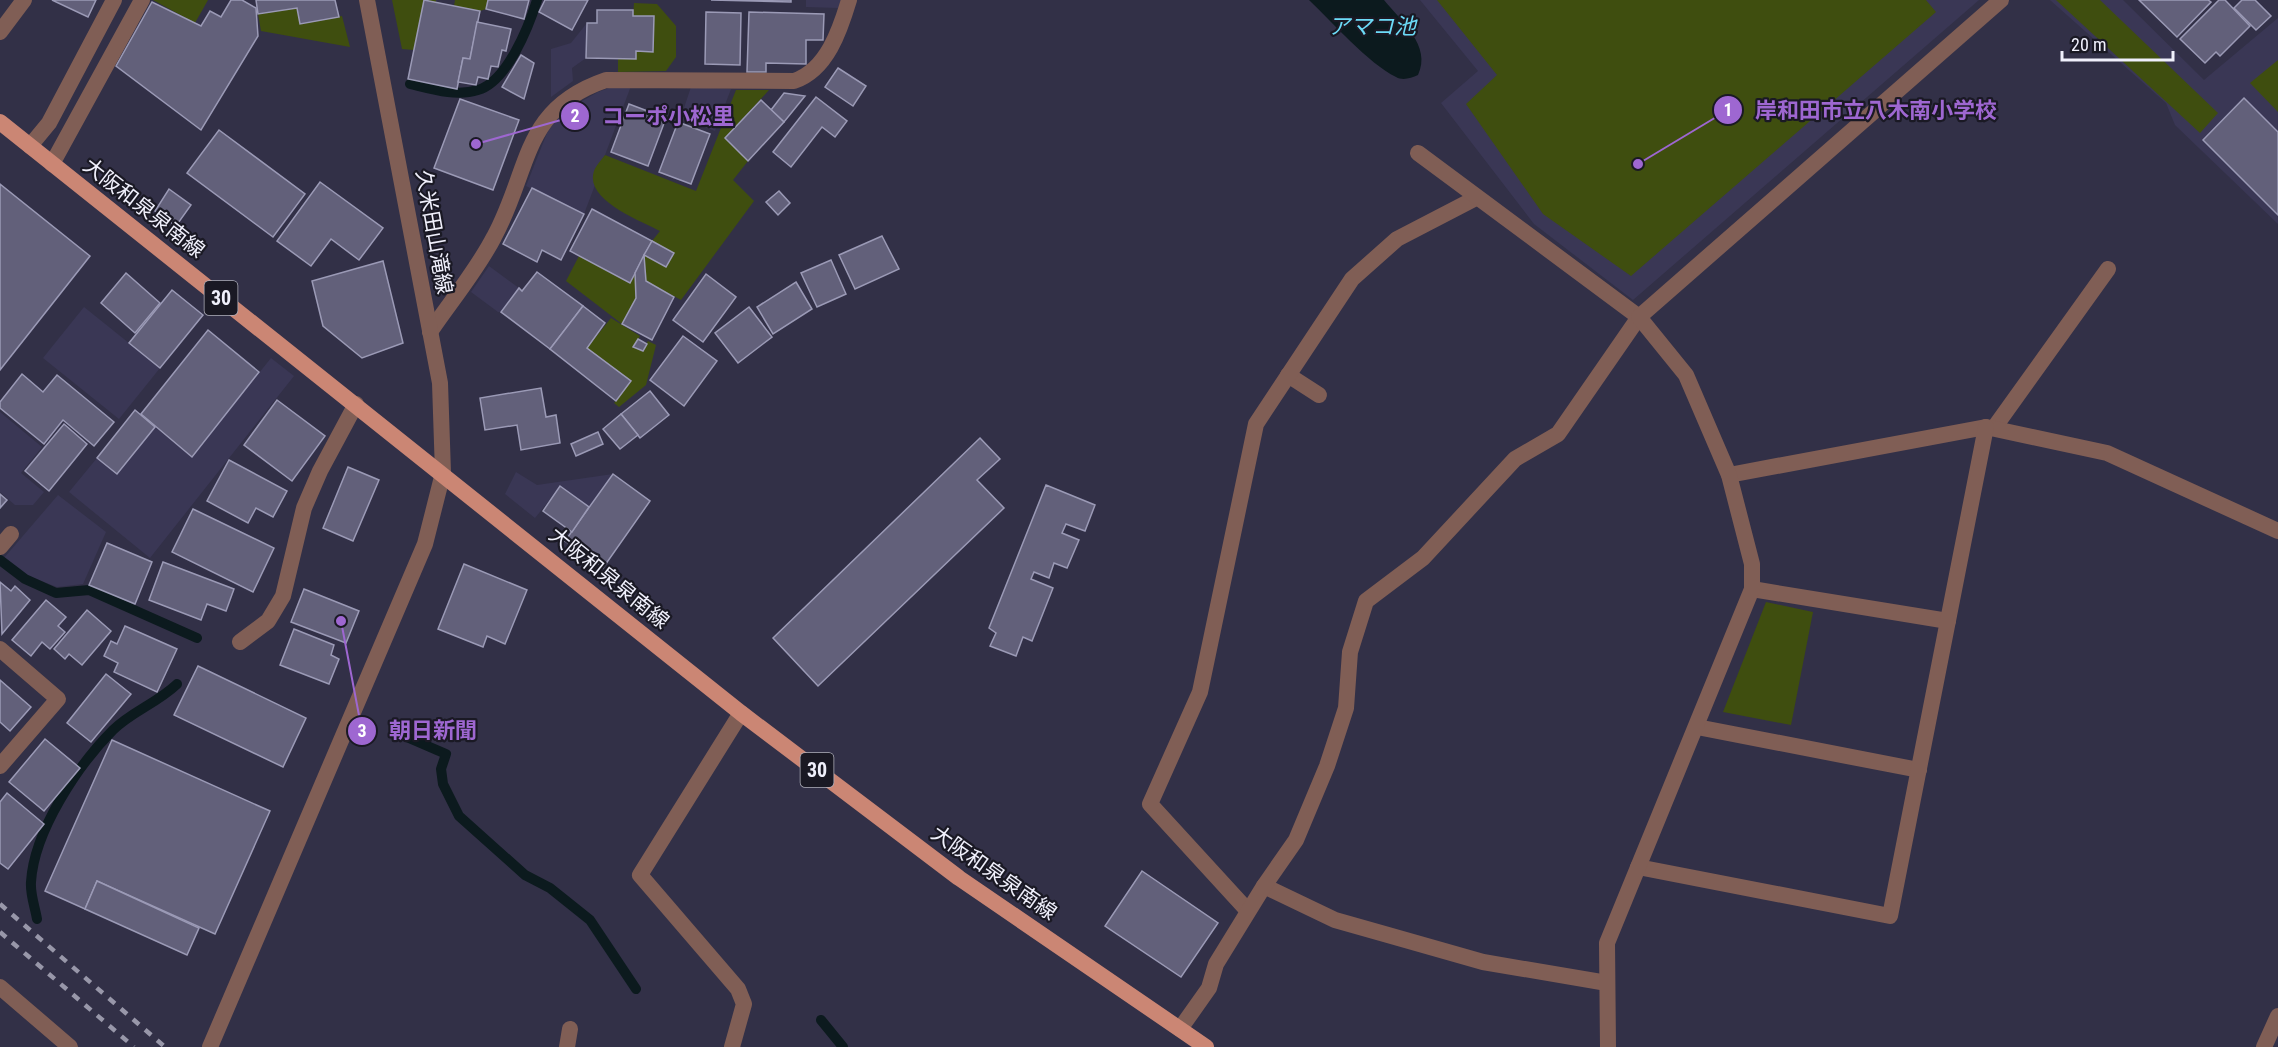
<svg xmlns="http://www.w3.org/2000/svg" width="2278" height="1047" font-family="'Roboto Condensed','Noto Sans JP',sans-serif">
<style>
.built{fill:#3a3755}
.green{fill:#3f4e0f}
.water{fill:#0c1a1e}
.lines{fill:none;stroke-linecap:round;stroke-linejoin:round}
.stream{stroke:#0c1a1e;stroke-width:10}
.building{fill:#62607a;stroke:#9b9ab6;stroke-width:1.5}
.service{stroke:#805e55;stroke-width:16}
.minor{stroke:#805e55;stroke-width:16}
.tertiary{stroke:#805e55;stroke-width:16}
.primary{stroke:#cb8674;stroke-width:16}
.rail{stroke:#9897a9;stroke-width:4.5;stroke-dasharray:8 8;stroke-linecap:butt}
.labels{text-anchor:middle;stroke-width:4.5;stroke-linejoin:round;paint-order:stroke}
.shield{fill:#1a1924;stroke:#b0b0bb;stroke-width:1.5}
.shield-label{font-size:20px;font-weight:bold;fill:#f0f0fc}
.street-label{font-size:21px;fill:#f0f0fc;stroke:#1a1924}
.water-label{font-size:22px;font-style:italic;fill:#6cdbf7;stroke:#1a1924}
.leader{fill:none;stroke:#9e67d1;stroke-width:2}
.callout-dot{fill:#9e67d1;stroke:#1a1924;stroke-width:2}
.mark-label{font-size:18px;text-anchor:middle;font-weight:bold;fill:#fff}
.callout-label{font-size:22px;text-anchor:middle;font-weight:bold;fill:#9e67d1;stroke:#1a1924;stroke-width:4.5;stroke-linejoin:round;paint-order:stroke}
</style>
<rect width="100%" height="100%" fill="#323047"/>
<g class="built">
<polygon points="806,0 841,0 838,8 806,7"/>
<polygon points="1420,0 1979,0 1633,300 1534,224 1441,103 1478,71"/>
<polygon points="2050,0 2123,0 2204,80 2278,18 2278,224 2175,125 2166,103"/>
<polygon points="587,23 586,58 572,68 573,81 551,97 551,49 571,43"/>
<polygon points="631,86 605,155 594,172 595,185 584,214 526,186 547,133 557,118 568,109 598,92 609,88"/>
<polygon points="691,87 731,89 715,131 681,117"/>
<polygon points="489,266 519,288 501,312 498,312 471,292"/>
<polygon points="84,307 160,368 119,419 43,358"/>
<polygon points="271,358 294,376 150,558 69,492 97,458 117,474 155,427 192,457"/>
<polygon points="0,412 42,447 21,473 44,492 33,505 15,505 0,492"/>
<polygon points="516,472 537,485 613,474 589,507 560,487 535,518 505,494"/>
<polygon points="58,495 106,532 83,584 57,587 26,575 4,558"/>
</g>
<g class="green">
<polygon points="153,0 208,0 195,23"/>
<polygon points="392,0 436,0 436,3 424,0 414,50 402,49"/>
<polygon points="455,0 488,0 486,9 480,11 454,6"/>
<polygon points="1437,0 1926,0 1936,12 1631,276 1543,214 1466,104 1497,75"/>
<polygon points="2056,0 2100,0 2218,113 2200,133"/>
<polygon points="634,3 657,4 676,26 676,57 666,71 618,72 618,59 635,59 636,51 653,52 654,17 633,16"/>
<polygon points="297,8 300,24 342,16 350,47 261,31 258,14"/>
<polygon points="2278,60 2278,112 2250,83"/>
<path d="M 736,90 L 769,90 L 725,138 L 748,161 L 733,180 L 754,201 L 681,300 L 646,281 L 644,255 L 666,266 L 674,253 L 652,241 L 660,231 C 641,221 584,200 594,171 C 596,166 601,160 605,155 L 696,191 Z"/>
<polygon points="579,256 629,283 635,273 636,298 622,324 566,281"/>
<polygon points="611,318 640,336 634,347 642,351 648,341 656,345 646,385 619,407 614,403 631,381 587,348"/>
<polygon points="1766,602 1813,612 1791,725 1723,712"/>
</g>
<path class="water" d="M 1309,0 L 1384,0 C 1401,21 1432,46 1418,75 C 1411,78 1403,81 1396,77 C 1369,64 1331,21 1309,0 Z"/>
<g class="lines">
<g class="stream">
<path d="M 410,84 C 431,89 456,97 478,90 C 507,82 529,26 537,0"/>
<polyline points="0,560 25,579 56,593 89,590 197,638"/>
<polyline points="395,732 446,754 441,769 443,784 459,816 525,875 550,888 590,920 636,989"/>
<path d="M 37,919 C 35,907 30,894 31,882 C 34,831 78,765 113,730 C 131,712 157,703 177,684"/>
<polyline points="821,1020 843,1047"/>
</g>
</g>
<g class="building">
<polygon points="52,0 96,0 88,17"/>
<polygon points="231,0 242,0 256,8 258,36 201,130 116,66 152,2 201,26 210,11 221,17"/>
<polygon points="256,0 335,0 339,17 300,24 297,8 258,14"/>
<polygon points="424,0 480,11 470,59 463,58 457,89 408,79"/>
<polygon points="488,0 529,0 524,19 486,9"/>
<polygon points="545,0 588,0 572,30 539,12"/>
<polygon points="711,0 791,0 791,2"/>
<polygon points="2139,0 2208,0 2211,2 2177,37"/>
<polygon points="2219,0 2225,0 2250,26 2220,56 2216,52 2205,63 2180,39"/>
<polygon points="2242,0 2255,0 2271,16 2256,30 2234,8"/>
<polygon points="597,10 633,10 633,16 654,16 653,52 636,51 636,59 586,58 587,23 597,23"/>
<polygon points="706,12 741,13 740,65 705,64"/>
<polygon points="749,12 824,14 823,40 806,40 806,64 766,63 766,72 747,72"/>
<polygon points="477,22 511,29 506,51 502,50 498,67 491,66 488,79 478,77 476,85 458,82 463,58 470,59"/>
<polygon points="521,55 534,63 524,99 502,87"/>
<polygon points="838,68 866,86 853,106 825,87"/>
<polygon points="784,93 805,96 784,122 771,110"/>
<polygon points="816,97 847,121 835,137 822,127 791,167 773,152"/>
<polygon points="2244,98 2278,132 2278,215 2203,140"/>
<polygon points="460,99 519,120 493,190 434,168"/>
<polygon points="761,100 784,122 748,161 725,138"/>
<polygon points="629,104 666,118 648,166 611,152"/>
<polygon points="678,122 710,134 691,184 659,172"/>
<polygon points="219,130 305,194 273,237 187,173"/>
<polygon points="320,182 383,228 359,260 331,239 311,266 277,241"/>
<polygon points="0,184 90,256 0,370"/>
<polygon points="532,188 584,214 561,260 542,250 537,262 503,244"/>
<polygon points="169,189 191,205 176,226 155,211"/>
<polygon points="779,191 790,203 778,215 766,202"/>
<polygon points="592,209 652,241 630,283 570,251"/>
<polygon points="882,236 899,269 855,289 839,255"/>
<polygon points="652,241 674,253 666,267 644,255"/>
<polygon points="644,255 646,281 674,297 652,340 622,324 636,298 635,273"/>
<polygon points="831,260 846,294 817,307 801,273"/>
<polygon points="383,261 403,343 362,358 323,326 312,281"/>
<polygon points="537,272 583,306 550,349 501,312 519,288 522,291"/>
<polygon points="126,273 160,303 135,333 101,303"/>
<polygon points="706,274 736,297 703,342 673,320"/>
<polygon points="796,282 812,309 773,334 757,307"/>
<polygon points="172,290 203,315 160,368 129,343"/>
<polygon points="583,306 605,323 587,348 631,381 616,401 550,349"/>
<polygon points="749,307 772,337 738,363 715,333"/>
<polygon points="208,330 259,372 192,457 141,414"/>
<polygon points="683,336 717,361 684,406 650,380"/>
<polygon points="638,339 647,344 643,351 633,347"/>
<polygon points="22,374 43,392 57,375 114,422 94,446 63,420 44,444 0,408 0,402"/>
<polygon points="541,388 546,417 556,415 560,443 521,450 517,425 485,430 480,398"/>
<polygon points="650,391 669,415 640,438 621,414"/>
<polygon points="277,400 325,436 292,481 244,445"/>
<polygon points="135,410 155,427 117,474 97,458"/>
<polygon points="621,414 638,435 620,449 603,429"/>
<polygon points="64,424 87,444 49,491 25,471"/>
<polygon points="598,432 603,444 576,456 571,444"/>
<polygon points="980,438 1000,459 977,480 1004,508 818,686 773,638"/>
<polygon points="229,460 287,491 273,517 256,508 248,523 207,501"/>
<polygon points="348,467 379,480 353,541 323,528"/>
<polygon points="613,474 650,501 603,568 565,541"/>
<polygon points="1046,485 1095,505 1085,531 1066,524 1062,533 1079,540 1067,568 1054,563 1049,578 1034,572 1031,579 1053,588 1032,641 1023,637 1016,656 990,646 996,633 989,628"/>
<polygon points="560,486 589,507 572,532 543,511"/>
<polygon points="0,494 7,500 0,508"/>
<polygon points="193,509 274,548 253,592 172,552"/>
<polygon points="107,543 152,562 135,604 89,585"/>
<polygon points="163,562 234,589 226,611 207,604 201,620 149,600"/>
<polygon points="464,564 527,590 505,644 487,636 483,647 438,629"/>
<polygon points="0,582 11,591 15,586 30,600 2,634"/>
<polygon points="304,589 359,611 346,643 291,622"/>
<polygon points="46,600 66,617 58,626 65,632 50,649 42,642 31,656 12,640"/>
<polygon points="87,610 111,631 82,665 69,654 65,659 54,649"/>
<polygon points="125,626 177,649 157,692 114,672 118,663 104,656 111,641 117,644"/>
<polygon points="294,629 334,645 331,655 339,659 329,684 280,665"/>
<polygon points="198,666 306,718 283,767 174,715"/>
<polygon points="106,674 131,694 91,742 67,723"/>
<polygon points="0,680 31,707 10,731 0,722"/>
<polygon points="45,739 80,768 44,811 9,782"/>
<polygon points="112,740 270,811 215,934 97,881 85,909 45,891"/>
<polygon points="7,793 44,824 8,869 0,863 0,802"/>
<polygon points="1142,871 1218,923 1181,977 1105,926"/>
<polygon points="97,881 199,928 187,955 85,909"/>
</g>
<g class="lines">
<g class="service">
<polyline points="0,32 24,0"/>
<polyline points="30,146 49,123 114,0"/>
<polyline points="52,164 142,0"/>
<polyline points="1264,886 1335,920 1388,935 1483,962 1607,983"/>
</g>
<g class="minor">
<path d="M 430,332 C 451,301 477,270 494,237 C 531,169 521,109 606,80 L 794,81 C 827,70 840,30 849,0"/>
<polyline points="1288,375 1319,395"/>
<polyline points="1994,428 2108,269"/>
<polyline points="1729,475 1986,427 2107,453 2278,531"/>
<polyline points="0,547 11,534"/>
<polyline points="1752,589 1948,621"/>
<polyline points="240,642 268,621 283,596 304,508 320,471 356,404"/>
<polyline points="0,649 58,699 0,766"/>
<polyline points="1697,727 1919,770"/>
<polyline points="1638,867 1890,916 1986,427"/>
<polyline points="1248,911 1150,804 1200,692 1256,424 1352,279 1397,239 1476,198"/>
<polyline points="0,987 70,1047"/>
<polyline points="1180,1029 1209,988 1216,964 1264,886 1296,840 1327,766 1346,708 1350,652 1366,601 1423,558 1515,459 1558,434 1639,317 1418,153"/>
<polyline points="567,1047 570,1029"/>
<polyline points="732,1047 744,1004 738,989 640,875 741,713"/>
<polyline points="1608,1047 1607,943 1752,589 1752,564 1729,475 1686,375 1639,317 2001,0"/>
<polyline points="2264,1047 2278,1016"/>
</g>
<polyline class="tertiary" points="210,1047 425,544 443,473 440,383 367,0"/>
<polyline class="primary" points="0,122 741,713 959,878 1206,1047"/>
<g class="rail">
<polyline points="0,904 165,1047"/>
<polyline points="0,932 134,1047"/>
</g>
</g>
<g class="labels">
<g class="shield">
<rect x="204.5" y="281" width="33" height="34" rx="4.5"/>
<rect x="800.5" y="753" width="33" height="34" rx="4.5"/>
</g>
<g class="shield-label">
<text x="221" y="305">30</text>
<text x="817" y="777">30</text>
</g>
<g class="street-label">
<text transform="translate(144 208) rotate(38)" y="7">大阪和泉泉南線</text>
<text transform="translate(434 232) rotate(80)" y="7">久米田山滝線</text>
<text transform="translate(609 578) rotate(39)" y="7">大阪和泉泉南線</text>
<text transform="translate(994 873) rotate(35)" y="7">大阪和泉泉南線</text>
</g>
<g class="water-label">
<text x="1372" y="34">アマコ池</text>
</g>
</g>
<path class="leader" d="M1638 164L1728 110M476 144L575 116M341 621L362 731"/>
<g class="callout-dot">
<circle cx="1638" cy="164" r="6"/>
<circle cx="476" cy="144" r="6"/>
<circle cx="341" cy="621" r="6"/>
<circle cx="1728" cy="110" r="15"/>
<circle cx="575" cy="116" r="15"/>
<circle cx="362" cy="731" r="15"/>
</g>
<g class="mark-label">
<text x="1728" y="116">1</text>
<text x="575" y="122">2</text>
<text x="362" y="737">3</text>
</g>
<g class="callout-label">
<text x="1876" y="118">岸和田市立八木南小学校</text>
<text x="668" y="124">コーポ小松里</text>
<text x="433" y="738">朝日新聞</text>
</g>
<path d="M2062 51v9h111v-9" fill="none" stroke="#f0f0fc" stroke-width="3"/>
<text x="2071" y="51" font-size="18" fill="#f0f0fc" stroke="#1a1924" stroke-width="4.5" paint-order="stroke">20 m</text>
</svg>
